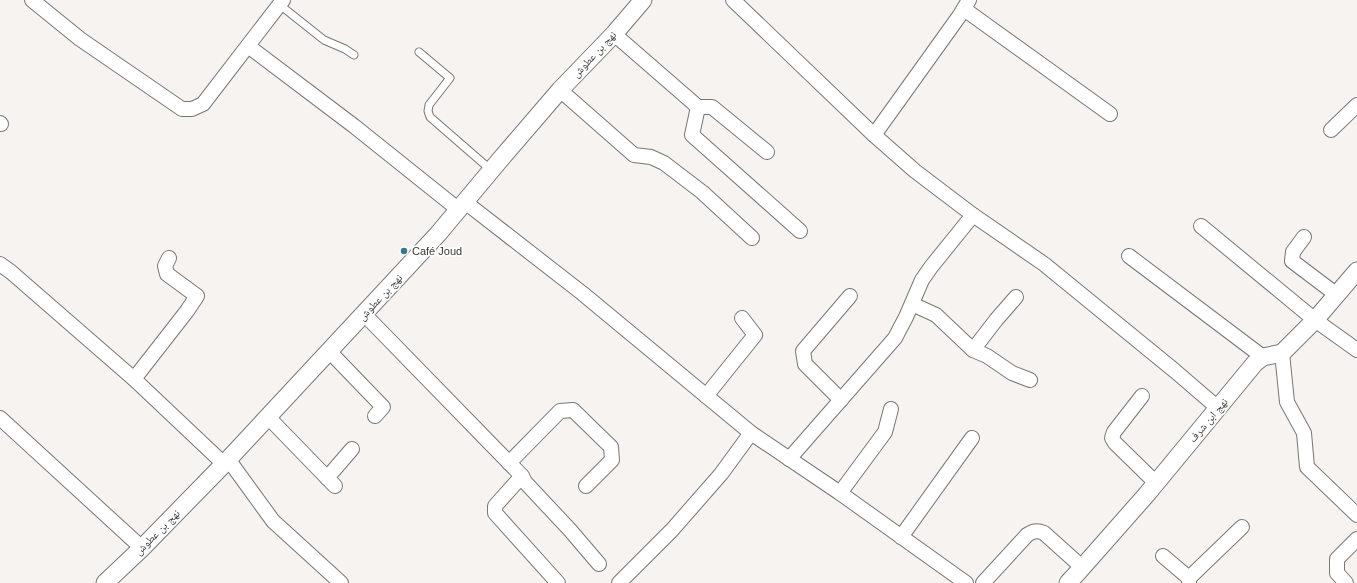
<svg xmlns="http://www.w3.org/2000/svg" width="1357" height="583" font-family="Arial,'Noto Naskh Arabic',sans-serif">
<style>
.lines{fill:none;stroke-linecap:round;stroke-linejoin:round}
.service-casing{stroke:#797774;stroke-width:9}
.minor-casing{stroke:#797774;stroke-width:16}
.tertiary-casing{stroke:#797774;stroke-width:19}
.service{stroke:#fff;stroke-width:7}
.minor{stroke:#fff;stroke-width:14}
.tertiary{stroke:#fff;stroke-width:17}
.poi-dot{fill:#36798a;stroke:#fff;stroke-width:1.5}
.labels{text-anchor:middle;stroke-width:3.5;stroke-linejoin:round;paint-order:stroke}
.street-label{font-size:11px;fill:#3a3938;stroke:#fff}
.poi-label{font-size:11px;fill:#3a3938;stroke:#fff;text-anchor:start}
</style>
<rect width="100%" height="100%" fill="#f6f3f0"/>
<g class="lines">
<g class="service-casing">
<g id="service">
<polyline points="280,5 324,40 345,49 354,55"/>
<polyline points="419,52 450,78 429,105 428,111 430,117 491,170"/>
</g>
</g>
<g class="minor-casing">
<g id="minor">
<polyline points="32,0 80,39 182,109 192,109 203,104 283,0"/>
<polyline points="733,0 874,135 960,15 969,0"/>
<polyline points="964,9 1110,114"/>
<polyline points="614,34 698,107 712,107 767,152"/>
<polyline points="248,46 354,126 459,210"/>
<polyline points="560,90 634,155 651,157 664,163 702,192 752,238"/>
<polyline points="698,107 692,135 800,231"/>
<polyline points="0,123 1,124"/>
<polyline points="1331,130 1357,105"/>
<polyline points="874,135 915,171 973,215 1044,264 1175,371 1218,408"/>
<polyline points="465,202 582,293 751,433 840,493 966,583"/>
<polyline points="1201,226 1315,320 1357,350"/>
<polyline points="1304,237 1293,252 1292,261 1337,295"/>
<polyline points="1129,256 1263,357"/>
<polyline points="0,264 11,272 134,379 224,464"/>
<polyline points="912,304 936,315 973,350 987,356 1012,373 1030,380"/>
<polyline points="364,314 522,476 495,506 495,513 558,583"/>
<polyline points="973,350 996,320 1016,297"/>
<polyline points="329,351 383,407 375,416"/>
<polyline points="1282,353 1287,402 1304,433 1307,467 1357,515"/>
<polyline points="134,379 187,311 197,296 167,274 165,266 169,258"/>
<polyline points="706,396 755,335 742,318"/>
<polyline points="1142,396 1114,432 1112,438 1115,443 1156,483"/>
<polyline points="841,400 805,364 803,351 850,296"/>
<polyline points="268,417 335,486"/>
<polyline points="0,418 142,548"/>
<polyline points="228,459 273,521 341,583"/>
<polyline points="789,459 895,338 906,317 922,280 931,267 973,215"/>
<polyline points="509,463 560,411 573,410 611,447 612,460 586,486"/>
<polyline points="522,476 525,482 570,530 599,564"/>
<polyline points="327,478 352,449"/>
<polyline points="840,493 885,432 891,409"/>
<polyline points="901,537 972,438"/>
<polyline points="1163,556 1189,578"/>
<polyline points="619,583 672,530 721,474 751,433"/>
<path d="M 983,583 L 1027,535 C 1033,531 1037,530 1044,533 L 1083,568"/>
<polyline points="1189,583 1189,578 1242,527"/>
<polyline points="1346,583 1337,573 1337,559 1357,539"/>
</g>
</g>
<g class="tertiary-casing">
<g id="tertiary">
<polyline points="105,583 142,548 224,464 438,234 499,161 560,90 614,34 643,0"/>
<polyline points="1068,583 1080,570 1147,494 1255,363 1263,357 1282,353 1315,320 1357,271"/>
</g>
</g>
<use href="#service" class="service"/>
<use href="#minor" class="minor"/>
<use href="#tertiary" class="tertiary"/>
</g>
<circle class="poi-dot" cx="404" cy="251" r="4"/>
<g class="labels">
<g class="street-label">
<text transform="translate(594 54) rotate(-47)" y="4">نهج بن عطوش</text>
<text transform="translate(380 297) rotate(-47)" y="4">نهج بن عطوش</text>
<text transform="translate(1208 420) rotate(-50)" y="4">نهج ابن شرف</text>
<text transform="translate(157 532) rotate(-45)" y="4">نهج بن عطوش</text>
</g>
<g class="poi-label">
<text x="412" y="255">Café Joud</text>
</g>
</g>
</svg>
